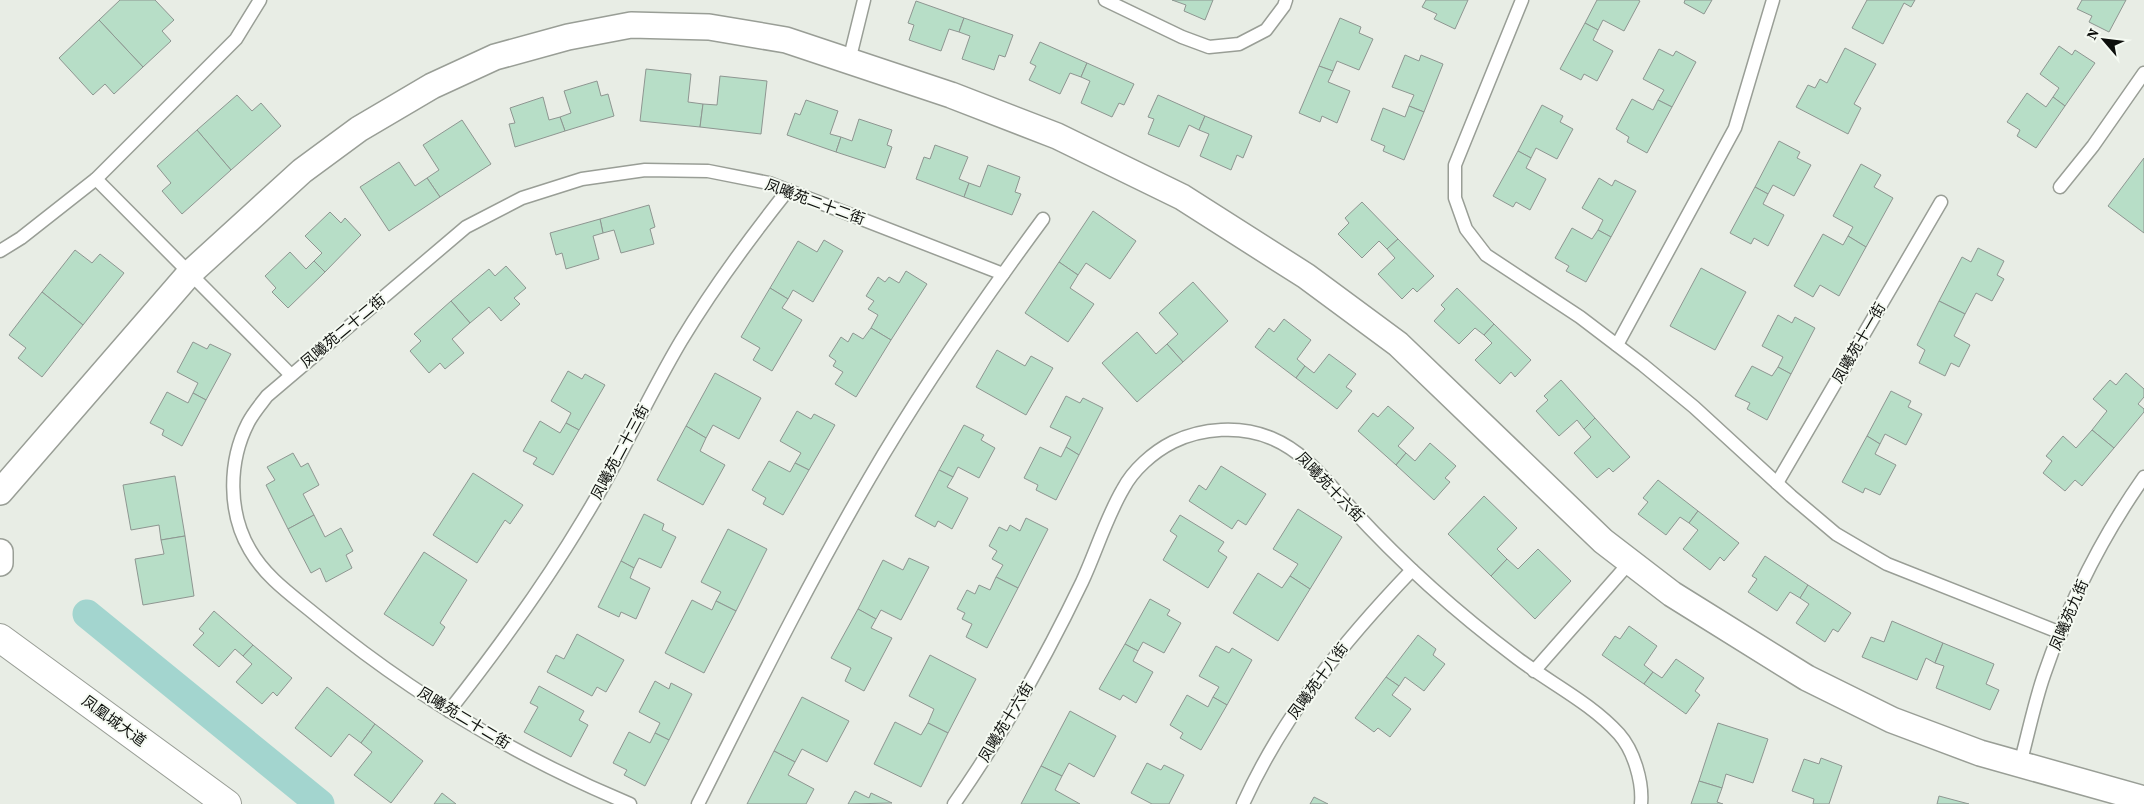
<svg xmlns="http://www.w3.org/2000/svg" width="2144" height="804" font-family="'Source Serif 4','Noto Sans SC',serif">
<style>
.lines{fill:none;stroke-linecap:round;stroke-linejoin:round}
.canal{stroke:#a3d5cf;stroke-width:29}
.building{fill:#b7dec7;stroke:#8e9691}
.lane-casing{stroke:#999e96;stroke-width:15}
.street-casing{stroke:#999e96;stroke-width:28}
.secondary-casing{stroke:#999e96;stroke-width:30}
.lane{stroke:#fff;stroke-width:12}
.street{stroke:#fff;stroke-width:25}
.secondary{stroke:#fff;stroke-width:28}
.labels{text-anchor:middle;stroke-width:4;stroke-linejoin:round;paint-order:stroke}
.street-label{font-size:15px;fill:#0d0f0c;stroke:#f5faf2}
</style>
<rect width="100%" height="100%" fill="#e8ede5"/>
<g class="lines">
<polyline class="canal" points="87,614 320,804"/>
</g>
<g class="building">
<polygon points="120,0 155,0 174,20 162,31 171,41 143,67 99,20"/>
<polygon points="1172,0 1213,0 1205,20 1184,11 1186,5"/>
<polygon points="1426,0 1468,0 1455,29 1434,19 1437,14 1422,7"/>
<polygon points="1597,0 1638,0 1640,1 1624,31 1603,20 1598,30 1585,23"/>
<polygon points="1685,0 1712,0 1704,14 1684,3"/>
<polygon points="1867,0 1915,0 1911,7 1904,3 1883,44 1852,28"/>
<polygon points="2082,0 2126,0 2109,32 2089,22 2092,16 2077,9"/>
<polygon points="916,1 964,18 959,32 949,29 941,51 909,40 914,25 908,23"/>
<polygon points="964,18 1013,35 1005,57 999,55 994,70 962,59 970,36 959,32"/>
<polygon points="1340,18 1361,27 1359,33 1373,39 1359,70 1337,61 1333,71 1319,66"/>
<polygon points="99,20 143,67 114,94 105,84 93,95 59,58"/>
<polygon points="1585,23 1598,30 1593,40 1613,51 1597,81 1584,74 1581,80 1560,69"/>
<polygon points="1040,42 1087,63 1081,77 1070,73 1060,94 1029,80 1036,66 1030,63"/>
<polygon points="2059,46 2072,55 2075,50 2095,63 2065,106 2053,97 2059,88 2040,74"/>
<polygon points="1845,48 1876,64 1854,104 1861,108 1848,134 1796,107 1808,85 1815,88 1820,79 1827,83"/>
<polygon points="1659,49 1673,56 1676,51 1696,62 1672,107 1658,100 1664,90 1643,79"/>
<polygon points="1405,55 1419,61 1421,55 1443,64 1424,112 1409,106 1414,95 1392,87"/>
<polygon points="1087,63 1134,84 1124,105 1119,103 1112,117 1081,103 1090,81 1081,77"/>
<polygon points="1319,66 1333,71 1328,82 1350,91 1337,123 1322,116 1320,122 1299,113"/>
<polygon points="646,69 691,74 688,102 703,104 700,127 640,121"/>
<polygon points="720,76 767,81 761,134 700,127 703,104 717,105"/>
<polygon points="597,81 601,96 608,94 614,116 565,131 560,117 571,113 564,91"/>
<polygon points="2027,93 2046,107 2053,97 2065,106 2036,148 2017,136 2020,130 2007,122"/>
<polygon points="237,95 252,111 261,103 281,126 231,170 197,130"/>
<polygon points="1158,95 1205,116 1199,130 1189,125 1179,147 1148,134 1154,119 1148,117"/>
<polygon points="543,97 549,120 560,117 565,131 515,147 509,124 515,123 510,108"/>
<polygon points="1632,99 1653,110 1658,100 1672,107 1647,153 1627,142 1629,137 1616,129"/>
<polygon points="806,100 838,111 830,134 841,137 836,152 787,135 795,113 800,115"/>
<polygon points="1542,105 1563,116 1560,122 1573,129 1557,159 1536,148 1531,158 1518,151"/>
<polygon points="1409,106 1424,112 1404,160 1383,151 1385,146 1371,140 1383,108 1405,117"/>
<polygon points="1205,116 1252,136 1243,158 1237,155 1231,170 1200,156 1209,134 1199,130"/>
<polygon points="859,119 892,130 887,145 892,147 885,168 836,152 841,137 852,141"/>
<polygon points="462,120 491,164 440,197 427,178 439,170 423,145"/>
<polygon points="197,130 231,170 182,214 162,191 171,183 157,166"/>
<polygon points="1779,141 1800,152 1797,158 1811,165 1794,196 1773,185 1768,194 1755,187"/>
<polygon points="935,145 968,157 959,179 969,183 964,197 916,179 924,157 930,159"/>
<polygon points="1518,151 1531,158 1526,168 1546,179 1530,210 1516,202 1513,207 1493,196"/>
<polygon points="2144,158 2144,233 2108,206"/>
<polygon points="399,162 415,186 427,178 440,197 389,231 360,187"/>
<polygon points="1861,164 1881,175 1874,187 1893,198 1866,247 1848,236 1853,227 1833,216"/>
<polygon points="988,165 1020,177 1015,192 1021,194 1012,215 964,197 969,183 980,187"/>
<polygon points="1599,178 1612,186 1615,180 1636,191 1611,237 1598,230 1603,220 1582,208"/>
<polygon points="1755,187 1768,194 1763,204 1784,215 1768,246 1754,238 1751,244 1730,233"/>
<polygon points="1362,202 1398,239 1387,249 1379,241 1362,258 1338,234 1349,223 1345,218"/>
<polygon points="649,205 655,227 650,229 654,244 621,253 614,230 603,233 600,219"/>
<polygon points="1093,211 1136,241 1110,279 1086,263 1078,275 1059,262"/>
<polygon points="330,212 341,223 345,218 361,235 325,272 314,261 322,253 305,236"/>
<polygon points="600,219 603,233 593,236 599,259 566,269 562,253 556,255 550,233"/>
<polygon points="1572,228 1592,239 1598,230 1611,237 1586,282 1566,271 1569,266 1555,258"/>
<polygon points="1823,234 1843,245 1848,236 1866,247 1839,296 1820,285 1813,297 1794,286"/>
<polygon points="1398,239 1434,276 1417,292 1413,288 1402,299 1378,274 1395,258 1387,249"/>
<polygon points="824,240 843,251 813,302 793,290 788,299 770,288 798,241 817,252"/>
<polygon points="1978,248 2004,261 1997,275 2004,279 1992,301 1976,293 1965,314 1939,301 1962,257 1971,262"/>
<polygon points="75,250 92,263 100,254 124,273 83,325 42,292"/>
<polygon points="290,252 306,269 314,261 325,272 288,308 272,292 276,288 265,276"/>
<polygon points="1059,262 1078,275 1070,288 1094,304 1068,342 1025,313"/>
<polygon points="506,266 526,288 514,298 520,304 501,321 489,307 470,323 451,301 489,269 495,276"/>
<polygon points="1701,268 1746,292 1715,350 1670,326"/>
<polygon points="906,271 927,284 891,340 871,328 878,315 868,309 874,301 866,296 878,277 885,282 889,277 899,283"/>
<polygon points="1193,282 1228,321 1183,362 1167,344 1178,334 1159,313"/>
<polygon points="770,288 788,299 782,308 802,320 772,371 753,360 760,348 741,337"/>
<polygon points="1457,288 1494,324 1484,335 1475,328 1459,344 1434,321 1445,309 1441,305"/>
<polygon points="42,292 83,325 42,377 18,358 26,348 9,335"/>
<polygon points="451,301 470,323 452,339 464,353 445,369 440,363 429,373 410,351 421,341 414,334"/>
<polygon points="1939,301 1965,314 1954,336 1970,345 1959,367 1951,363 1945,376 1919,363 1925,350 1917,345"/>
<polygon points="1778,315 1792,323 1795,317 1815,328 1791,374 1778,367 1783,357 1762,346"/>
<polygon points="1284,319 1311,340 1297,359 1305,366 1296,378 1255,347 1269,328 1274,332"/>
<polygon points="1494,324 1531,360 1515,377 1511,372 1500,384 1475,360 1492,343 1484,335"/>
<polygon points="871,328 891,340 856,397 835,384 843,372 833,366 836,361 829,356 841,337 848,342 853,333 863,339"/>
<polygon points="1137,332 1156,354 1167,344 1183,362 1137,402 1102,363"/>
<polygon points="193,342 207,349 210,344 231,354 206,400 193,393 198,383 177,372"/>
<polygon points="997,350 1025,366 1031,356 1053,368 1026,415 976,387"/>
<polygon points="1329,354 1356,374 1346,387 1352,391 1337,409 1296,378 1305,366 1314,373"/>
<polygon points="1752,366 1772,376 1778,367 1791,374 1767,420 1747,409 1750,403 1735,396"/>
<polygon points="568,371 582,379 585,374 605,385 579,430 566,423 571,413 551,401"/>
<polygon points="715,373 761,398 739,439 713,425 706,438 686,426"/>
<polygon points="2126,373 2144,389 2144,397 2138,404 2144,409 2144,412 2114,448 2092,430 2107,411 2093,399 2110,380 2116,385"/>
<polygon points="1561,380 1595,418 1584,429 1577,420 1559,436 1536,411 1548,400 1544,396"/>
<polygon points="1891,391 1911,401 1908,407 1922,414 1906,445 1885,434 1880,444 1867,436"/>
<polygon points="167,392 188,403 193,393 206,400 182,446 162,435 164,430 150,423"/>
<polygon points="1066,396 1080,403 1083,398 1103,408 1079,455 1066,447 1071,437 1050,427"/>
<polygon points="1388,406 1414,428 1398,446 1406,453 1396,465 1358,431 1373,413 1378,417"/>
<polygon points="797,411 811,419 814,414 835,425 809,470 795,463 801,453 780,441"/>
<polygon points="1595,418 1630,457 1613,472 1609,468 1597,478 1574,453 1591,437 1584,429"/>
<polygon points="540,421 560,433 566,423 579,430 553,475 533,464 537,458 523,451"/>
<polygon points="964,425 984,435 981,440 995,448 979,478 958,467 953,477 939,470"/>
<polygon points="686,426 706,438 700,451 725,465 703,505 657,480"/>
<polygon points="2092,430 2114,448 2082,486 2075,480 2065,491 2043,473 2052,461 2046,456 2063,436 2076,448"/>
<polygon points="1867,436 1880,444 1875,454 1896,465 1880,495 1865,488 1863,493 1842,482"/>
<polygon points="1430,443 1456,466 1445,478 1450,482 1434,500 1396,465 1406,453 1415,461"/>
<polygon points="1040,447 1061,457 1066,447 1079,455 1056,500 1036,490 1038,485 1024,478"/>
<polygon points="293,453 301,467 308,463 319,485 303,494 314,515 288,529 266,485 275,480 267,467"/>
<polygon points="769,461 790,472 795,463 809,470 783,515 763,504 766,498 752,490"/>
<polygon points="1221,466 1266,494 1246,525 1238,520 1232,529 1189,501 1199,485 1206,490"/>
<polygon points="939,470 953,477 947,487 968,498 952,529 938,521 935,527 915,516"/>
<polygon points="473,473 523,505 510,524 505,520 477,563 433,535"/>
<polygon points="175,476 185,536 161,540 159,525 131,530 123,485"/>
<polygon points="1658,480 1698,511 1689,523 1680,517 1666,535 1638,514 1648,502 1643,498"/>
<polygon points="1484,496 1517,528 1497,549 1507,559 1491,576 1448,534"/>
<polygon points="1298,509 1342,537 1310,589 1290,576 1298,564 1273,549"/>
<polygon points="1698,511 1739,543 1724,561 1720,557 1710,570 1683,549 1698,530 1689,523"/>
<polygon points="644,514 664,524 662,530 676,537 661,568 639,558 634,568 621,561"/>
<polygon points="314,515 325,537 341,528 353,551 346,555 352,568 326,582 320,568 311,573 288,529"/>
<polygon points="1180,515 1224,542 1218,551 1227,557 1208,588 1163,560 1177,536 1170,531"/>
<polygon points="1026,518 1048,529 1018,588 996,577 1003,565 992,559 997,551 989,546 999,527 1007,531 1010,525 1020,531"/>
<polygon points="728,529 767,549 736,611 716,601 721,592 701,582"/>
<polygon points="185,536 194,596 143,605 135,559 164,554 161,540"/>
<polygon points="1538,549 1571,581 1535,619 1491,576 1507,559 1518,569"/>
<polygon points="424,552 467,580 440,623 445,627 433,646 384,614"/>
<polygon points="1765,556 1808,585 1800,598 1790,592 1777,611 1748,592 1757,579 1752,576"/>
<polygon points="909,558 929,567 901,620 881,610 876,619 858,609 883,560 903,570"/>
<polygon points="621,561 634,568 630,578 650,588 636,619 621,612 619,617 598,607"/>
<polygon points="1258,573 1282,588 1290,576 1310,589 1278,641 1233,613"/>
<polygon points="996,577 1018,588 987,648 966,637 972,624 962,619 965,613 957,609 967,590 975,594 979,585 990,590"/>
<polygon points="1808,585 1851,613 1838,632 1833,629 1825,642 1796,623 1809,604 1800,598"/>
<polygon points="1150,599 1170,610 1167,615 1181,623 1164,653 1143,642 1138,651 1125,644"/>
<polygon points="692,600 712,610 716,601 736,611 704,673 665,653"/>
<polygon points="858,609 876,619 871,628 892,638 864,691 845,681 851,668 831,658"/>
<polygon points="214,611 253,645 243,656 235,649 219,667 193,645 204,633 199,629"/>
<polygon points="1892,621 1943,643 1935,663 1926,658 1917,680 1862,657 1871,637 1884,642"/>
<polygon points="1629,626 1657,646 1644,665 1653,672 1644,684 1602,655 1615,636 1620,639"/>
<polygon points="577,634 624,660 606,692 597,687 592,696 547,672 556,655 564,659"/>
<polygon points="1418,635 1436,649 1433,655 1445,664 1424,691 1405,677 1399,686 1386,677"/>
<polygon points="1943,643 1994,664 1986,684 1999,690 1990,710 1936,688 1944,666 1935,663"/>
<polygon points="1125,644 1138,651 1133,661 1153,672 1136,703 1123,695 1120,700 1099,689"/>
<polygon points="253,645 292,678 277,696 273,692 262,704 236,682 252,664 243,656"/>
<polygon points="1216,646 1229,653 1232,648 1252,660 1227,705 1213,697 1219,687 1199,676"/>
<polygon points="930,655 976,679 948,733 928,723 934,709 909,696"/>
<polygon points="1676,659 1704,678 1695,691 1700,695 1686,714 1644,684 1653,672 1662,678"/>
<polygon points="1386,677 1399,686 1392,695 1411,709 1390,737 1378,728 1374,732 1355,718"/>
<polygon points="655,681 669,689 671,683 692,694 669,740 655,733 660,723 639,712"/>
<polygon points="539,686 584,711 579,720 588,725 571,757 524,732 538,707 530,703"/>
<polygon points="327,687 375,724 361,743 349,734 331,757 295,728"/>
<polygon points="1187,695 1208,707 1213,697 1227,705 1201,750 1180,738 1183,733 1170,725"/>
<polygon points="802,697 849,721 827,762 802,749 795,762 774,751"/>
<polygon points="1070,711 1116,736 1094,777 1069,763 1062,776 1041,766"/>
<polygon points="895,722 921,735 928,723 948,733 921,787 874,764"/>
<polygon points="1718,723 1768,739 1753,783 1726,774 1722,788 1699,781"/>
<polygon points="375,724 423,761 391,803 354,775 372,752 361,743"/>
<polygon points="629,732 650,743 655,733 669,740 645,786 624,775 627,770 613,763"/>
<polygon points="774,751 795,762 788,775 814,789 806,804 747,804"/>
<polygon points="1821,758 1842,766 1829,804 1813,804 1814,799 1792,791 1804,759 1819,764"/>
<polygon points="1147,763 1161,770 1164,765 1184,775 1169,804 1152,804 1131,793"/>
<polygon points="1041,766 1062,776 1055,790 1080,804 1021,804"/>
<polygon points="1699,781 1722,788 1717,802 1723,804 1691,804"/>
<polygon points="855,791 869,798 871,793 892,803 848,804"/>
<polygon points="442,793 456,804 434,804"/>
<polygon points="1939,796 1969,804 1937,804"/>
<polygon points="1314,797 1328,804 1310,804"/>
</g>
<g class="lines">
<g class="lane-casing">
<g id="lane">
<polyline points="1105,0 1182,37 1209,47 1239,44 1266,30 1284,6 1286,0"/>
<polyline points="1522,0 1455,165 1455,198 1466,229 1486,255 1580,317 1643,365 1694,407 1791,496 1836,534 1887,564 2061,633"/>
<polyline points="849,61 864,0"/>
<polyline points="96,179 291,375"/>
<polyline points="2060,187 2093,146 2144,73"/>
<polyline points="0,251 21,238 96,179 236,39 260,0"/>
<polyline points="1617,345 1735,128 1773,0"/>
<polyline points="1777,483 1941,202"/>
<polyline points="1534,671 1630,562"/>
<path d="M 449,711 C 497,650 543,587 583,520 C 619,462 646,400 681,341 C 713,288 749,239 788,190"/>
<path d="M 2020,764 C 2028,735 2034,704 2044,675 C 2068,605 2101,538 2144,477"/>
<path d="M 630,804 C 517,757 412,694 317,616 C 293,596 266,578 250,550 C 228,513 228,462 248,423 C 253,413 261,404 267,396 L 466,227 L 522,198 L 582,179 L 645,170 L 708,171 L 769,183 L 1003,274"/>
<path d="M 698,804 C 753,695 807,585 869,479 C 921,389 981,303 1043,219"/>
<path d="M 954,804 C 1003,734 1045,659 1082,582 C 1096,552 1106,518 1123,489 C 1133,470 1153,452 1173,442 C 1202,428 1240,425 1271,438 C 1305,452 1326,481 1350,507 C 1401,563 1457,613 1517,658 C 1550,683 1591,703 1619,734 C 1634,751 1643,782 1641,804"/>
<path d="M 1243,804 C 1284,714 1344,641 1412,570"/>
</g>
</g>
<g class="street-casing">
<g id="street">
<polyline points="0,492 189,274 302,171 359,129 432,86 495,57 568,37 631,25 709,27 786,40 951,95 1057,136 1182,197 1306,276 1398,344 1603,541 1672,594 1807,678 1892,720 1980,753 2144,799"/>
<polyline points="0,552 0,563"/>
</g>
</g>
<g class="secondary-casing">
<polyline id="secondary" points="0,638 227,804"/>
</g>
<use href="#lane" class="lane"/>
<use href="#street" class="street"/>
<use href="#secondary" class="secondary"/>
</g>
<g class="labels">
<g class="street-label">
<text transform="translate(815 202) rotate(20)" y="5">凤曦苑二十二街</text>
<text transform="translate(343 331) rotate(-40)" y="5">凤曦苑二十二街</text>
<text transform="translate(1859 343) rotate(-60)" y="5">凤曦苑十一街</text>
<text transform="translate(620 452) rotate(-62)" y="5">凤曦苑二十三街</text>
<text transform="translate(1330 487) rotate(46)" y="5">凤曦苑十六街</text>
<text transform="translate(2069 615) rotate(-67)" y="5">凤曦苑九街</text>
<text transform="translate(1318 681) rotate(-54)" y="5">凤曦苑十八街</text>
<text transform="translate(464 718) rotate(31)" y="5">凤曦苑二十二街</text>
<text transform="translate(114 721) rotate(36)" y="5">凤凰城大道</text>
<text transform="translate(1006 722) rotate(-59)" y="5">凤曦苑十六街</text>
</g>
</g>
<g transform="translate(2104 40) rotate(298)" stroke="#f5faf2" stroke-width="4" paint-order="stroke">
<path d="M0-4L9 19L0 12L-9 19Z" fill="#0d0f0c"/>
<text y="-8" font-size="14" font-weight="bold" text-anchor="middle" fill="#0d0f0c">N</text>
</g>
</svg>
